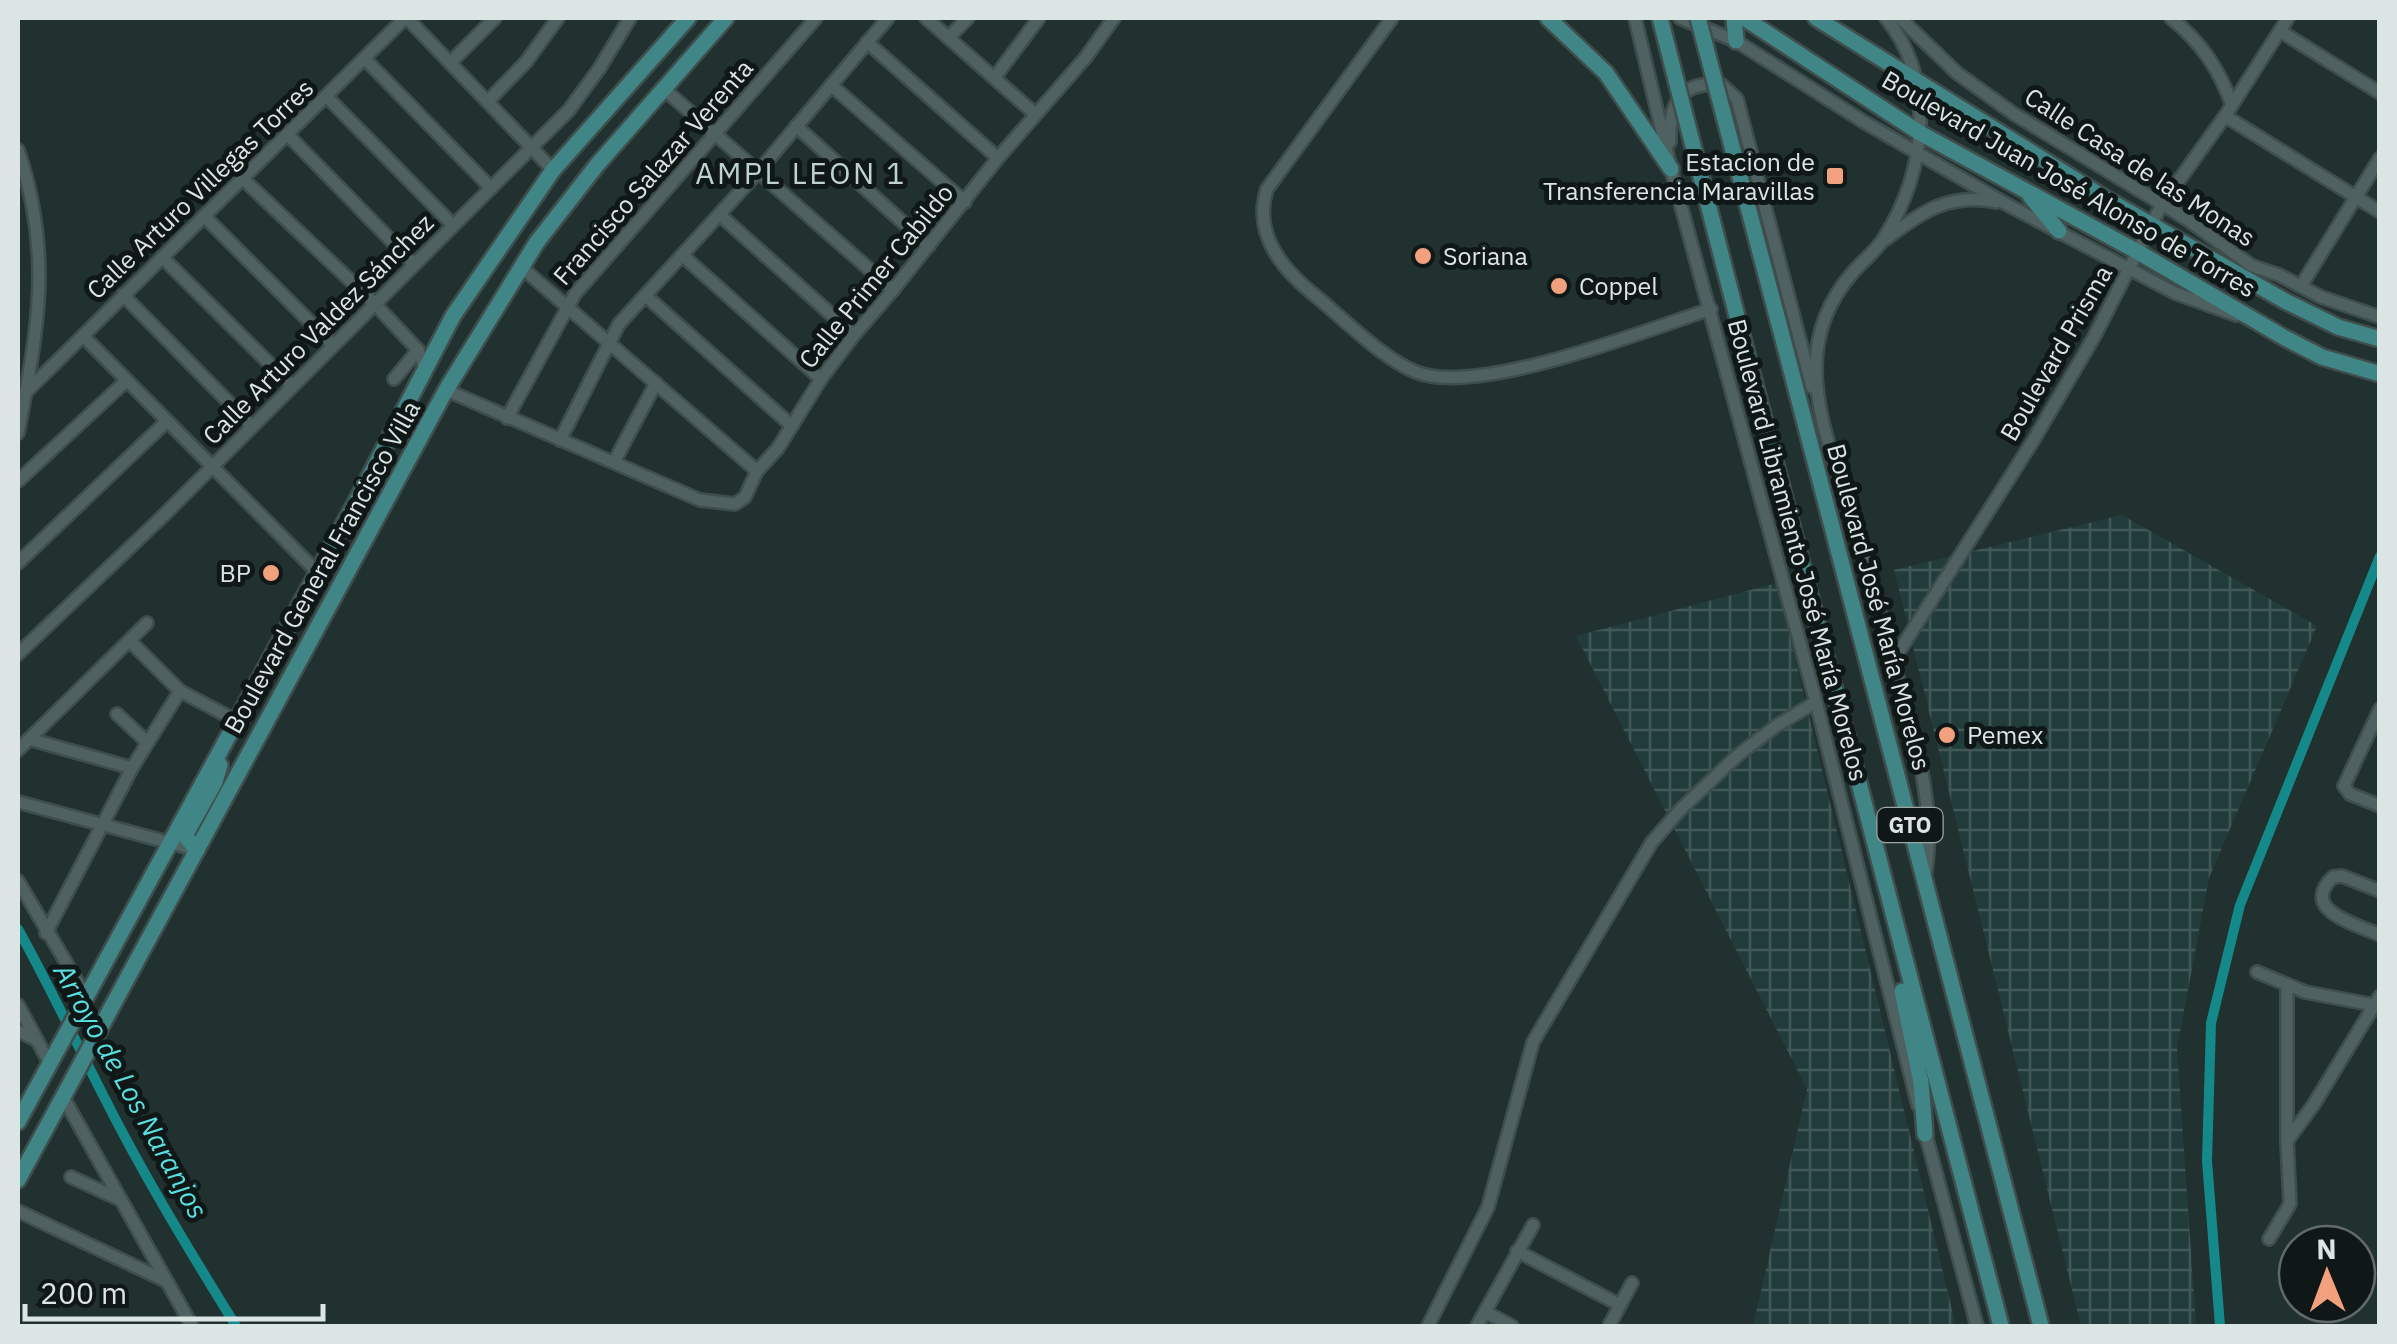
<svg xmlns="http://www.w3.org/2000/svg" width="2397" height="1344" font-family="'IBM Plex Sans',sans-serif">
<style>
.industrial{fill:url(#industrial-grid)}
.lines{fill:none;stroke-linecap:round;stroke-linejoin:round}
.canal{stroke:#158989;stroke-width:10}
.minor-casing{stroke:#3f4e4d;stroke-width:16}
.major-casing{stroke:#3f4e4d;stroke-width:20}
.minor{stroke:#4f6161;stroke-width:11}
.major{stroke:#418686;stroke-width:15}
.major-bridge-casing{stroke:#3f4e4d;stroke-width:20;stroke-linecap:butt}
.major-bridge{stroke:#418686;stroke-width:15}
.poi-dot{fill:#f2a17e;stroke:#101717;stroke-width:4}
.labels{text-anchor:middle;stroke-width:10;stroke-linejoin:round;paint-order:stroke}
.shield{fill:#101717;stroke:#9da7a6;stroke-width:2.5}
.shield-label{font-size:22px;font-weight:bold;fill:#dae5e4}
.poi-label{font-size:25px;fill:#dae5e4;stroke:#101717;text-anchor:start}
.street-label{font-size:25px;fill:#dae5e4;stroke:#101717}
.water-label{font-size:28px;font-style:italic;fill:#58e1e0;stroke:#101717}
.quarter-label{font-size:30px;letter-spacing:2.5px;fill:#bdd2d1;stroke:#101717}
</style>
<defs>
<pattern id="industrial-grid" width="8" height="8" patternUnits="userSpaceOnUse" patternTransform="scale(2.5)"><rect width="8" height="8" fill="#223c3c"/><path d="M0 4h8M4 0v8" fill="none" stroke="#425858"/></pattern>
</defs>
<rect width="100%" height="100%" fill="#203130"/>
<g class="industrial">
<polygon points="2122,515 2317,626 2209,878 2177,1048 2196,1326 2081,1326 1894,570"/>
<polygon points="1777,583 1956,1326 1753,1326 1807,1089 1576,636"/>
</g>
<g class="lines">
<g class="canal">
<path d="M 18,929 C 48,983 74,1038 102,1093 C 142,1173 189,1250 236,1326"/>
<polyline points="2220,1326 2207,1161 2211,1023 2240,905 2380,556"/>
</g>
<g class="minor-casing">
<g id="minor">
<polyline points="407,18 553,170"/>
<polyline points="926,18 1035,114"/>
<path d="M 1392,18 L 1267,189 C 1253,232 1280,267 1312,293 C 1342,317 1381,358 1416,372 C 1477,397 1646,330 1711,309"/>
<polyline points="1635,18 1671,169 1816,702 1918,1105"/>
<polyline points="1680,18 1736,41 1864,122 2006,204 2175,293 2236,315"/>
<path d="M 1886,18 C 1937,81 1926,172 1884,238 C 1877,250 1864,260 1854,271 C 1830,298 1816,331 1816,368 C 1816,414 1833,456 1846,500 C 1864,558 1881,617 1897,675 C 1915,740 1937,808 1925,876"/>
<polyline points="1900,18 1957,73 2014,114 2188,220 2252,266 2279,275 2321,297 2380,317"/>
<path d="M 2171,18 C 2201,42 2219,69 2232,105"/>
<polyline points="2280,31 2380,93"/>
<polyline points="949,37 968,18"/>
<polyline points="867,42 998,158"/>
<polyline points="365,59 491,188"/>
<polyline points="450,63 495,18"/>
<polyline points="995,77 1039,18"/>
<polyline points="831,85 965,202"/>
<polyline points="665,90 893,290"/>
<polyline points="327,97 453,225"/>
<polyline points="488,101 526,62 558,18"/>
<polyline points="2225,116 2380,212"/>
<polyline points="796,126 929,246"/>
<polyline points="287,134 414,264"/>
<path d="M 1670,142 C 1669,105 1679,80 1722,85 L 1737,99 L 1812,387"/>
<path d="M 18,150 C 53,253 38,330 18,433"/>
<polyline points="242,178 374,303 418,350 425,368"/>
<polyline points="720,215 854,335"/>
<polyline points="204,216 332,344"/>
<path d="M 1886,239 C 1921,212 1950,192 1996,202"/>
<polyline points="682,255 821,379"/>
<polyline points="162,257 291,385"/>
<polyline points="520,266 757,471"/>
<polyline points="2301,286 2380,158"/>
<polyline points="123,295 251,425"/>
<polyline points="646,296 792,426"/>
<polyline points="83,336 317,572"/>
<polyline points="394,379 418,350"/>
<polyline points="446,390 700,500 735,504 745,497 757,471 778,448 821,379 854,335 893,290 998,158 1086,57 1114,18"/>
<polyline points="26,392 405,18"/>
<polyline points="507,418 575,294 816,18"/>
<polyline points="560,440 619,324 758,172 888,18"/>
<polyline points="614,462 656,383"/>
<polyline points="18,481 126,381"/>
<polyline points="18,563 167,421"/>
<polyline points="130,641 180,691 237,721"/>
<polyline points="18,654 163,516 569,110 599,69 630,18"/>
<polyline points="1893,661 2033,441 2094,337 2162,204 2225,116 2288,18"/>
<polyline points="2380,709 2344,786 2350,794 2380,806"/>
<polyline points="117,714 147,742"/>
<polyline points="29,739 132,768"/>
<polyline points="18,750 147,623"/>
<polyline points="18,802 197,850"/>
<polyline points="18,881 87,998"/>
<path d="M 2380,891 L 2342,876 L 2333,877 C 2299,910 2355,924 2380,935"/>
<polyline points="46,933 132,768 180,691"/>
<polyline points="2257,972 2305,992 2374,1005"/>
<polyline points="18,1005 50,1064"/>
<polyline points="18,1031 37,1040"/>
<polyline points="62,1095 192,1326"/>
<polyline points="1924,1128 1977,1326"/>
<polyline points="2287,1141 2314,1104 2380,996"/>
<polyline points="71,1177 121,1200"/>
<polyline points="18,1211 164,1280"/>
<polyline points="2269,1239 2290,1204 2287,1141 2287,985"/>
<polyline points="1517,1251 1620,1305"/>
<polyline points="1485,1312 1512,1326"/>
<polyline points="1428,1326 1488,1207 1533,1042 1652,842 1680,810 1738,755 1776,726 1816,702"/>
<polyline points="1477,1326 1533,1225"/>
<polyline points="1609,1326 1632,1283"/>
</g>
</g>
<g class="major-casing">
<g id="major">
<polyline points="1548,18 1606,73 1671,169"/>
<polyline points="1734,18 1736,41"/>
<polyline points="1744,18 1920,133 2138,252 2285,338 2322,357 2380,374"/>
<polyline points="1816,18 2108,200 2285,301 2338,327 2380,339"/>
<polyline points="2030,196 2059,231"/>
<polyline points="1779,324 2041,1326"/>
<polyline points="1740,328 2001,1326"/>
<polyline points="197,850 187,838 187,832 215,782 220,765"/>
<polyline points="1902,991 1921,1082 1925,1134"/>
<polyline points="18,1122 357,500 453,316 553,170 688,18"/>
<polyline points="18,1180 446,390 537,242 597,165 726,18"/>
</g>
</g>
<use href="#minor" class="minor"/>
<use href="#major" class="major"/>
<g class="major-bridge-casing">
<g id="major-bridge">
<polyline points="1660,18 1740,328"/>
<polyline points="1698,18 1779,324"/>
</g>
</g>
<use href="#major-bridge" class="major-bridge"/>
</g>
<g class="poi-dot">
<rect x="1825" y="166" width="20" height="20" rx="5"/>
<circle cx="1423" cy="256" r="10"/>
<circle cx="1559" cy="286" r="10"/>
<circle cx="271" cy="573" r="10"/>
<circle cx="1947" cy="735" r="10"/>
</g>
<g class="labels">
<rect class="shield" x="1877.5" y="808" width="65" height="34" rx="8"/>
<g class="shield-label">
<text x="1910" y="833">GTO</text>
</g>
<g class="poi-label">
<text x="1815" y="171" text-anchor="end">Estacion de<tspan x="1815" dy="29">Transferencia Maravillas</tspan></text>
<text x="1443" y="265">Soriana</text>
<text x="1579" y="295">Coppel</text>
<text x="251" y="582" text-anchor="end">BP</text>
<text x="1967" y="744">Pemex</text>
</g>
<g class="street-label">
<text transform="translate(2140 167) rotate(33)" y="9">Calle Casa de las Monas</text>
<text transform="translate(653 172) rotate(-49)" y="9">Francisco Salazar Verenta</text>
<text transform="translate(2069 184) rotate(30)" y="9">Boulevard Juan José Alonso de Torres</text>
<text transform="translate(200 189) rotate(-44)" y="9">Calle Arturo Villegas Torres</text>
<text transform="translate(876 276) rotate(-51)" y="9">Calle Primer Cabildo</text>
<text transform="translate(318 329) rotate(-45)" y="9">Calle Arturo Valdez Sánchez</text>
<text transform="translate(2056 353) rotate(-60)" y="9">Boulevard Prisma</text>
<text transform="translate(1798 550) rotate(75)" y="9">Boulevard Libramiento José María Morelos</text>
<text transform="translate(322 567) rotate(-61)" y="9">Boulevard General Francisco Villa</text>
<text transform="translate(1879 607) rotate(75)" y="9">Boulevard José María Morelos</text>
</g>
<g class="water-label">
<text transform="translate(131 1091) rotate(61)" y="10">Arroyo de Los Naranjos</text>
</g>
<g class="quarter-label">
<text x="801" y="184">AMPL LEON 1</text>
</g>
</g>
<rect width="2397" height="1344" fill="none" stroke="#dae5e4" stroke-width="40"/>
<g transform="translate(2327 1274) rotate(359)"><circle r="48" fill="#101717" stroke="#616969" stroke-width="2.5"/>
<path d="M0-8L18 38L0 25L-18 38Z" fill="#f2a17e"/>
<text y="-15" font-size="28" font-weight="bold" text-anchor="middle" fill="#dae5e4">N</text>
</g>
<path d="M25 1304v15h298v-15" fill="none" stroke="#dae5e4" stroke-width="5"/>
<text x="40" y="1304" font-size="30" fill="#dae5e4" stroke="#101717" stroke-width="8" paint-order="stroke">200 m</text>
</svg>
